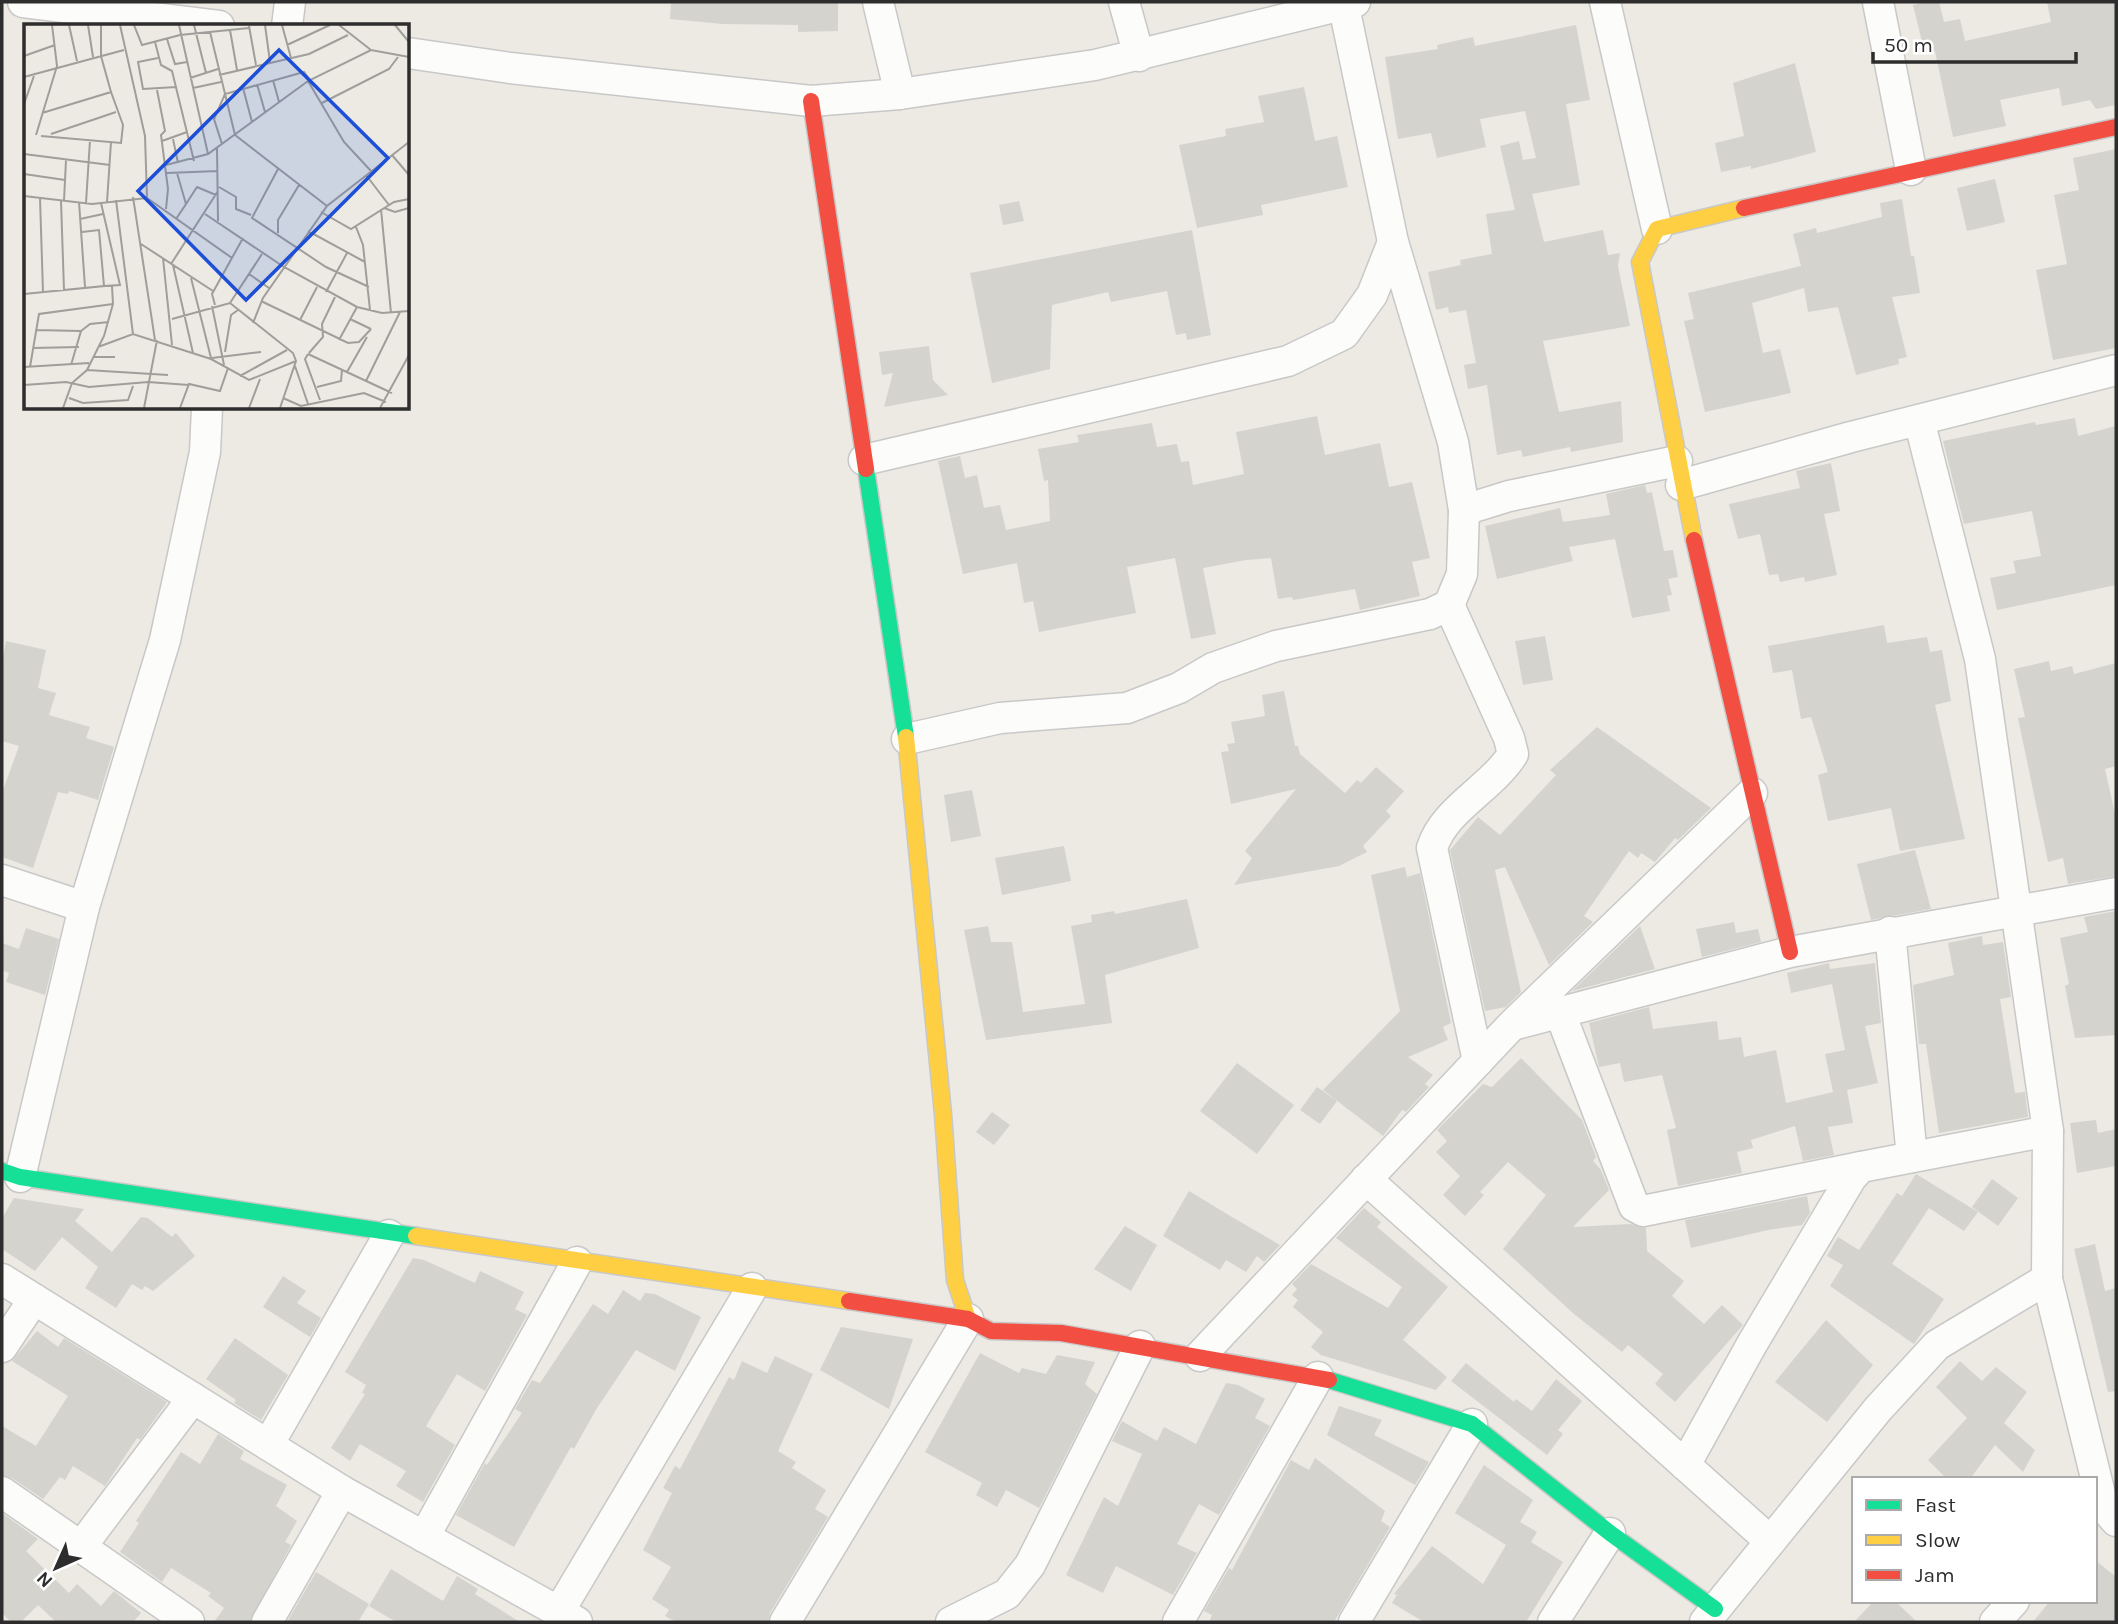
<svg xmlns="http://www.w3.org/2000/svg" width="2118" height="1624" font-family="Karla,sans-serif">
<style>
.building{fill:#d4d3ce}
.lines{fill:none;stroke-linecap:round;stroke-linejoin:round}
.street-casing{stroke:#c9c8c8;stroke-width:33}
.fast-casing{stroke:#c9c8c8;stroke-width:19}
.slow-casing{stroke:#c9c8c8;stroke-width:19}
.jam-casing{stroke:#c9c8c8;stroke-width:19}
.street{stroke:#fcfcfb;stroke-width:30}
.fast{stroke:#16e098;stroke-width:16}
.slow{stroke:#ffcf43;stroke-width:16}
.jam{stroke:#f24e42;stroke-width:16}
.inset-road{fill:none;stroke:#a09e9a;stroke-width:2}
.view{fill:#1d4ed8;fill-opacity:0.15;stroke:#1d4ed8;stroke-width:3.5}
.inset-edge{fill:none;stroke:#2d2d2d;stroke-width:3.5}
</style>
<rect width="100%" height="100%" fill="#eceae3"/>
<g class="building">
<polygon points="671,2 838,2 838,31 798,32 798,25 723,24 670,19"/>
<polygon points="1928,2 1939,2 1944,22 1960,19 1965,41 2051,22 2047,2 2116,2 2116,105 2096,109 2090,100 2062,106 2059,88 2000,100 2006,126 1953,137 1935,51 1925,54 1913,5"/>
<polygon points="1576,25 1590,100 1566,104 1580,185 1532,194 1544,242 1603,230 1608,255 1620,253 1618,266 1630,326 1543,341 1559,412 1621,401 1623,442 1571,452 1570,447 1523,457 1521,450 1497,455 1487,385 1468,389 1464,365 1476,363 1466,310 1449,313 1448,307 1436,310 1428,272 1461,265 1460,260 1492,254 1486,214 1515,210 1500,146 1519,141 1523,160 1536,158 1525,111 1480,119 1486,147 1437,158 1431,133 1398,139 1385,57 1438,49 1437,45 1473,37 1475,46"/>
<polygon points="1795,63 1816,152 1751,169 1751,166 1721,172 1715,143 1744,136 1733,83"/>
<polygon points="1304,87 1315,141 1337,136 1348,187 1261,205 1263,215 1197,228 1179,145 1226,136 1225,129 1264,122 1258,96"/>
<polygon points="2116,149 2116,348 2053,360 2036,270 2067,264 2054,195 2079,190 2073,158"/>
<polygon points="1995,179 2005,222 1967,231 1957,188"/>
<polygon points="1902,199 1911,256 1914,256 1920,293 1892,297 1907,357 1898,359 1899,364 1856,375 1838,307 1808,312 1804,288 1752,303 1763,353 1780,349 1791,393 1705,412 1684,321 1694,319 1688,293 1801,266 1793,234 1816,228 1817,233 1882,217 1880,203"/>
<polygon points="1019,201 1024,221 1003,225 999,205"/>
<polygon points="1192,230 1211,335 1187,340 1186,333 1176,335 1167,291 1111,302 1108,292 1052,305 1050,369 992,383 970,273"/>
<polygon points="929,346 933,380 948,395 884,407 893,373 882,375 879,352"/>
<polygon points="1317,416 1325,455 1380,443 1389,487 1412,482 1430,558 1412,562 1420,596 1360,610 1355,589 1293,600 1292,597 1278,599 1271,558 1246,560 1203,568 1216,634 1191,639 1175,558 1127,567 1136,613 1039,632 1033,601 1024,603 1017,563 963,574 938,461 960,456 965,478 977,475 984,508 1000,505 1006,530 1050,521 1048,480 1044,481 1038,449 1079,442 1077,435 1152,423 1157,447 1177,444 1181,462 1189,461 1193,485 1244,474 1236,432"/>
<polygon points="2075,418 2078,436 2116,426 2116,585 1997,610 1990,578 2016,573 2013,561 2041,556 2032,511 1964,524 1943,441 2035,422 2036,425"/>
<polygon points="1831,463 1840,511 1824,514 1837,575 1805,582 1804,577 1780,582 1778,574 1769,575 1760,534 1738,539 1729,504 1800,488 1796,471"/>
<polygon points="1645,485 1647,493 1652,492 1664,551 1673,550 1678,577 1668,579 1672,595 1667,596 1670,611 1632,618 1615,539 1569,547 1573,561 1497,579 1485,526 1560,508 1563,522 1610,515 1606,494"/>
<polygon points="1884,625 1887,643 1927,637 1930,652 1942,650 1951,701 1935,705 1965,839 1900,851 1891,808 1828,821 1818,775 1828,772 1811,717 1801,719 1792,670 1773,673 1768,646"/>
<polygon points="1545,636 1553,680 1523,685 1515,641"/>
<polygon points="6,641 46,650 38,688 56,693 49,715 90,727 86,738 114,747 98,800 69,791 68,794 58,792 33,868 2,857 2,793 19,746 2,741 2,664"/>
<polygon points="2049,661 2051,671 2072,666 2074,674 2116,663 2116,766 2105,769 2116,819 2116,876 2068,884 2063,858 2048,862 2018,718 2025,717 2014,669"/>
<polygon points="1284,691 1295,746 1298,746 1300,754 1345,793 1357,780 1361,783 1376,767 1404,791 1386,811 1391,816 1363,846 1367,852 1339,866 1234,885 1252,858 1245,851 1296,789 1231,804 1221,752 1229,751 1227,744 1235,743 1231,722 1265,716 1262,695"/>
<polygon points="1597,727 1711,808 1678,840 1675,838 1655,862 1641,853 1638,858 1629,851 1584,916 1593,922 1549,965 1505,867 1495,870 1521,992 1506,1007 1485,1011 1450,850 1478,817 1500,835 1556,775 1550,770"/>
<polygon points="972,790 981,836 951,842 944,795"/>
<polygon points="1064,846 1071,881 1002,895 995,858"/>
<polygon points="1915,850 1931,909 1871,920 1857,864"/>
<polygon points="1405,867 1407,877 1420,873 1451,1023 1443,1027 1448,1040 1408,1057 1433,1075 1425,1084 1429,1087 1406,1112 1402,1110 1383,1136 1323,1090 1400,1011 1371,875"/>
<polygon points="1187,899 1199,948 1105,975 1112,1023 986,1040 964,930 988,926 991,942 1012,942 1023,1012 1085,1004 1071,926 1092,922 1091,915 1114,911 1115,914"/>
<polygon points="2116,911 2116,1035 2075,1038 2065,986 2069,984 2060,938 2088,932 2084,917"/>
<polygon points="1734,922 1736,933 1758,929 1761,942 1702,957 1696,929"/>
<polygon points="1640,926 1655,969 1572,991"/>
<polygon points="26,928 59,939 45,995 6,982 9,973 2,970 2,943 19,949"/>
<polygon points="1982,936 1983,945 2003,942 2011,997 2000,999 2015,1093 2025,1092 2028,1117 1939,1133 1926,1044 1919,1044 1913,985 1954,975 1948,943"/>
<polygon points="1829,963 1830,969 1875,963 1881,1023 1865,1026 1878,1083 1847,1090 1853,1123 1828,1127 1834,1155 1803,1161 1795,1126 1751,1140 1753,1148 1737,1152 1742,1173 1678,1186 1667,1130 1676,1128 1662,1075 1624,1082 1620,1063 1599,1067 1589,1023 1649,1007 1653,1029 1717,1021 1719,1040 1741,1037 1744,1057 1776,1050 1786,1103 1833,1092 1825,1054 1845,1050 1832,984 1791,993 1787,973"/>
<polygon points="1521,1058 1582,1120 1596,1157 1593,1161 1601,1170 1609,1190 1573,1227 1630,1224 1646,1228 1647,1251 1684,1281 1672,1296 1704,1324 1722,1305 1743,1325 1675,1402 1655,1384 1663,1374 1628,1345 1622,1352 1574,1314 1503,1249 1546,1195 1508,1162 1480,1192 1484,1195 1465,1216 1443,1195 1460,1176 1436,1152 1447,1141 1437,1130 1483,1084 1492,1087"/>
<polygon points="1237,1063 1294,1105 1257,1154 1200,1111"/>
<polygon points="1317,1087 1337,1101 1320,1124 1300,1110"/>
<polygon points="992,1112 1010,1125 994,1145 976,1132"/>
<polygon points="2096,1120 2098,1133 2116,1129 2116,1166 2077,1173 2070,1123"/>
<polygon points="1916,1174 1978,1212 1964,1231 1929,1208 1892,1264 1944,1299 1914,1344 1830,1286 1843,1265 1827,1256 1838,1237 1859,1250 1897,1193 1902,1196"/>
<polygon points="1992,1179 2018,1198 1998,1226 1972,1207"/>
<polygon points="1189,1191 1232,1217 1280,1245 1264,1262 1257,1256 1246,1272 1226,1260 1220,1270 1163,1236"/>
<polygon points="1807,1196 1810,1213 1802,1225 1768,1230 1691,1248 1685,1220"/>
<polygon points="14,1198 84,1209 75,1221 112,1252 141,1217 148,1218 172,1237 176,1233 195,1256 153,1291 145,1286 142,1290 132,1284 116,1308 85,1288 98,1267 62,1237 35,1271 2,1249 2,1218"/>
<polygon points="1364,1208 1381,1222 1377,1227 1448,1287 1403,1340 1447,1377 1436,1390 1321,1355 1311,1347 1323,1332 1293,1307 1298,1300 1292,1295 1297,1289 1292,1284 1311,1264 1388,1308 1402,1287 1336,1238"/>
<polygon points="1125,1226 1157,1245 1131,1291 1094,1269"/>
<polygon points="2095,1244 2105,1291 2116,1288 2116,1391 2108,1392 2074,1249"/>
<polygon points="413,1258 424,1260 475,1283 480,1271 524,1292 515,1309 527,1315 485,1391 457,1374 426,1426 455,1445 423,1502 396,1486 406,1471 360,1444 350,1461 331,1448 365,1394 362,1393 366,1385 345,1372"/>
<polygon points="283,1276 306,1291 297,1303 321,1318 310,1337 263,1307"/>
<polygon points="623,1290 640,1301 645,1293 655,1294 701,1317 675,1371 636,1350 597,1408 574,1449 571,1447 514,1547 456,1515 485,1463 487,1465 522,1413 515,1409 532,1380 540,1383 593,1304 608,1314"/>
<polygon points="1826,1320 1873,1365 1827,1422 1775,1382"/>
<polygon points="841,1327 913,1339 889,1409 820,1370"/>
<polygon points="37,1331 58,1347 64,1338 167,1402 140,1440 137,1438 105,1486 73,1466 65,1480 60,1477 43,1499 12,1478 2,1475 2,1426 36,1446 68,1396 12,1361"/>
<polygon points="235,1338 288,1375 261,1420 234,1403 236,1400 206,1379"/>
<polygon points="980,1353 1019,1373 1022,1368 1046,1374 1057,1355 1095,1362 1085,1384 1097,1394 1039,1508 1006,1490 997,1507 976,1495 982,1483 925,1452"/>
<polygon points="775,1356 813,1374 778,1451 796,1462 792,1468 826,1490 815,1509 828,1517 770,1613 768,1622 676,1622 665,1616 669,1610 652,1599 671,1567 643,1550 672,1493 663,1488 675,1466 680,1469 729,1377 734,1380 742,1361 767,1373"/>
<polygon points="1960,1361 1982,1381 1996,1367 2027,1392 2004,1423 2035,1450 2023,1472 1995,1445 1970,1479 1947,1479 1928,1460 1967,1418 1936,1387"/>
<polygon points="1466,1363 1514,1402 1516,1399 1532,1411 1556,1379 1582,1401 1558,1430 1563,1434 1547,1455 1451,1381"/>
<polygon points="1226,1383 1238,1385 1265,1399 1255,1418 1270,1426 1219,1515 1199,1504 1177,1544 1197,1553 1173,1595 1116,1566 1103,1593 1066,1575 1104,1497 1118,1506 1142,1454 1112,1441 1122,1421 1157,1441 1164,1427 1196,1444"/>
<polygon points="1339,1406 1382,1420 1374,1435 1429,1462 1415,1485 1327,1435"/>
<polygon points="218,1434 244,1451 240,1459 287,1485 276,1506 297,1521 285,1542 291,1545 250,1622 214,1622 224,1608 208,1596 211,1593 171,1568 162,1582 120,1552 139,1523 136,1521 181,1452 200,1464"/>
<polygon points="1315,1458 1385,1511 1381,1521 1390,1527 1334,1622 1209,1622 1212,1615 1204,1611 1229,1568 1232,1570 1291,1460 1309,1470"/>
<polygon points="1484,1465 1533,1500 1520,1522 1537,1532 1531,1542 1563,1562 1526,1622 1424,1622 1392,1603 1397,1595 1394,1594 1432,1546 1483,1584 1506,1545 1455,1513"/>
<polygon points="2,1513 38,1539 26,1551 69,1593 77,1584 101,1606 114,1591 141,1613 133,1622 56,1622 38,1605 21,1622 11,1622 2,1613"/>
<polygon points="2095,1560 2116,1577 2116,1622 2033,1622 2050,1601 2095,1601"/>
<polygon points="391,1569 443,1601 457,1576 478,1589 475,1594 520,1622 396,1622 369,1606"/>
<polygon points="316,1572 369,1604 358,1622 287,1622"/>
<polygon points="1874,1601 1895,1601 1917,1622 1854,1622"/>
</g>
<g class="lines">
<g class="street-casing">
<g id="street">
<polyline points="23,2 219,26"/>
<polyline points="878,2 900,94"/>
<polyline points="1124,2 1139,56"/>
<polyline points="1605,2 1657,229"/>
<polyline points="1878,2 1911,170"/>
<polyline points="287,26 290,2"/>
<polyline points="408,53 510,68 811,101 900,94 1095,65 1355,2"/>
<polyline points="1919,420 1980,659 2048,1131 2047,1279 2103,1506 2116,1521"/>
<polyline points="864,460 1288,361 1344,334 1372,295 1393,242"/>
<polyline points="1681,485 1851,437 2116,370"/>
<polyline points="1464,510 1509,496 1677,461"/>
<path d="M 1449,605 L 1509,738 L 1513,754 C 1491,789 1444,809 1432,848 L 1478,1061"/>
<polyline points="907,739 1000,718 1127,708 1179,688 1213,668 1276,646 1430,614 1449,605 1462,574 1464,510 1453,442 1393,242 1343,2"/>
<polyline points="2,880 84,907"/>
<polyline points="1890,932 1912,1157"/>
<polyline points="1560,1013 1634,1206 1643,1211 1861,1167"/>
<polyline points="1516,1024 1790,952 2116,893"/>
<polyline points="20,1177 84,907 165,640 205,452 207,408"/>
<polyline points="1366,1179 1770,1541"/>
<polyline points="2,1279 342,1491 577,1622"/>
<polyline points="2,1347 34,1299"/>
<polyline points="1200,1356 1512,1025 1752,793"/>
<polyline points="268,1445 389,1235"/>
<polyline points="1685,1465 1752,1344 1851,1178 1861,1167 2048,1131"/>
<polyline points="2,1492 189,1622"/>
<polyline points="424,1537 577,1262"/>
<polyline points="80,1548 193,1398"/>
<polyline points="558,1613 752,1288"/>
<polyline points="267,1622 342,1491"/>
<polyline points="785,1622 968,1319"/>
<polyline points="951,1622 1007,1594 1030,1565 1140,1346"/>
<polyline points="1178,1622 1318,1377"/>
<polyline points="1354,1622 1472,1424"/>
<polyline points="1553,1622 1610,1533"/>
<polyline points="1705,1622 1878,1409 1937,1345 2047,1279"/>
<polyline points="1995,1622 2014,1601"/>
</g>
</g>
<g class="fast-casing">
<g id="fast">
<polyline points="866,469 906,737"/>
<polyline points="2,1171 20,1177 416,1236"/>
<polyline points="1329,1380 1472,1424 1610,1533 1715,1609"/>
</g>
</g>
<g class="slow-casing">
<g id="slow">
<polyline points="1694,540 1640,262 1657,229 1744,208"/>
<polyline points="906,737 943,1114 955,1280 968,1319"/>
<polyline points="416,1236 849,1301"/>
</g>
</g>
<g class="jam-casing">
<g id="jam">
<polyline points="811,101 866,469"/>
<polyline points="1744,208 2116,127"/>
<polyline points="1694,540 1790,952"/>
<polyline points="849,1301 968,1319 991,1331 1061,1333 1329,1380"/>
</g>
</g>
<use href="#street" class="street"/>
<use href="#fast" class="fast"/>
<use href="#slow" class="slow"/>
<use href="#jam" class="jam"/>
</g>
<g transform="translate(24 24)">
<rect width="385" height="385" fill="#eceae3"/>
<path class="inset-road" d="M 45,1 L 53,37M 64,1 L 69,33M 96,1 L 121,112 L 123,174M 110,1 L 118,21 L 156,11 L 225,4M 155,1 L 184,130M 170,1 L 182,49M 241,1 L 246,38M 258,1 L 267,34M 315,1 L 347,26M 371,1 L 385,18M 225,2 L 232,41M 206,6 L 213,46M 186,8 L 211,111 L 303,182M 143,15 L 151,40 L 163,38M 131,18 L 137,41 L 148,47 L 170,137M 263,21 L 306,1M 0,32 L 31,21M 134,34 L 114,38 L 119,65 L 152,63M 195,51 L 285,30 L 324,11M 0,53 L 100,26M 166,54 L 194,45M 249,56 L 255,78M 284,57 L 320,118 L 347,147M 233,60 L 241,88M 169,64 L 197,58M 219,64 L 228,98M 133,66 L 141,107 L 137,111 L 144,165 L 142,185M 298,79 L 365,45 L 374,33M 0,80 L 11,49M 18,89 L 87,68 L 77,32 L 77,1M 27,110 L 92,88M 12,111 L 33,42 L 28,1M 17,112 L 97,119 L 99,101 L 87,68M 149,115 L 154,139M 138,117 L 163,108M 198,120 L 190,95 L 201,70 L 280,48 L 286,56M 193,124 L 194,197M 0,130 L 86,141M 368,131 L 385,151M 142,141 L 184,130 L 284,57 L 347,26 L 385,33M 254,145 L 228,194 L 302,243 L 345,263M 143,149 L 194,147M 0,150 L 41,156M 342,151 L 365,181M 195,163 L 212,173 L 212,185 L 227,191M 0,172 L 68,180 L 123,174 L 208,234M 109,173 L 131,316M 16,174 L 19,268M 92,176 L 109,310M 37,177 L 40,266M 40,177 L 42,136M 55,178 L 61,263M 83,178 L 87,118M 62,179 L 66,116M 77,179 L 96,261 L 80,262M 162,180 L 173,163 L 192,171M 360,184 L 371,188 L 385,184M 357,185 L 367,289M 297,188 L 327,205 L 370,178 L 385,175M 181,190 L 260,243 L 333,283 L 358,289 L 385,287M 56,195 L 79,190M 152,195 L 162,180 L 153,149M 332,203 L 339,221 L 346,286M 284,207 L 341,238M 254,209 L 254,196 L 275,161M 117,220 L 189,267M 139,234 L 148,321M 147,240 L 194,167M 149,241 L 169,329M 225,250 L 245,264M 167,254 L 187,334M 302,268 L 323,229M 0,270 L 80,262 L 75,206 L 58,208M 237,277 L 324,319 L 335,318 L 347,305M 206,279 L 238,230M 191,281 L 188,270 L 219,214M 188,282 L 200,341M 148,295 L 206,279 L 269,329 L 272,337 L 256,384M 326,295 L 347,305M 276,296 L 293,263M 229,299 L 239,274 L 303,182 L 385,118M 12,306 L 57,307M 57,307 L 66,300 L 85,298M 315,316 L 333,283M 74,323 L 109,310 L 187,335 L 225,356 L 272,337M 9,324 L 55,323M 201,328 L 207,291 L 214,286M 285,329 L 299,313 L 298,300 L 311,273M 284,330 L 368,369M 284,330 L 281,335 L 296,376M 69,333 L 91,333M 188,334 L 237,328M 47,341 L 57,307M 271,342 L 284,380M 0,343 L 65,339M 6,343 L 15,290 L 89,280M 63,346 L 144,351M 323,348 L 343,313M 216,352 L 263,326M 342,357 L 376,288M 0,361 L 42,358 L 65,363 L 124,358 L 165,361M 293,363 L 317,357 L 318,346M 45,374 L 59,379 L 104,376 L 109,362M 259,374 L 277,382 L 340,369 L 362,378M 39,384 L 48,359 L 63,346 L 80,312 L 89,280 L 88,262M 120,384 L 133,316M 156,384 L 165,360 L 196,367 L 204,344M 225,384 L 236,355M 356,384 L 385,331"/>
<path class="view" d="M 255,26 L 364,134 L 222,276 L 114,167 Z"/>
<rect width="385" height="385" class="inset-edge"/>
</g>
<rect width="2118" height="1624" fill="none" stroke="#2d2d2d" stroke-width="7"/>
<rect x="1852" y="1477" width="245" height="126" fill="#ffffff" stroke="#ababab" stroke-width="2"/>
<rect x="1866" y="1500" width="35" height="10" fill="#16e098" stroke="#ababab" stroke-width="2"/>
<text x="1915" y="1512" font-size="21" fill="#2d2d2d">Fast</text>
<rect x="1866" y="1535" width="35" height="10" fill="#ffcf43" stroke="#ababab" stroke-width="2"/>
<text x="1915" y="1547" font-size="21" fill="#2d2d2d">Slow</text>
<rect x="1866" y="1570" width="35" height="10" fill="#f24e42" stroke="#ababab" stroke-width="2"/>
<text x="1915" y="1582" font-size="21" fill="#2d2d2d">Jam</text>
<g transform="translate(56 1568) rotate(225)" stroke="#ffffff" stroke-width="5" paint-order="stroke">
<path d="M0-5L12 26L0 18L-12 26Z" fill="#2d2d2d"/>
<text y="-10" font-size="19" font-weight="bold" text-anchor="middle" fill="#2d2d2d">N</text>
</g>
<path d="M1873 52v10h203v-10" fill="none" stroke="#2d2d2d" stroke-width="3.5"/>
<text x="1884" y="52" font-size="21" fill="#2d2d2d" stroke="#ffffff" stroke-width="5" paint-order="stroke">50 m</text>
</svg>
